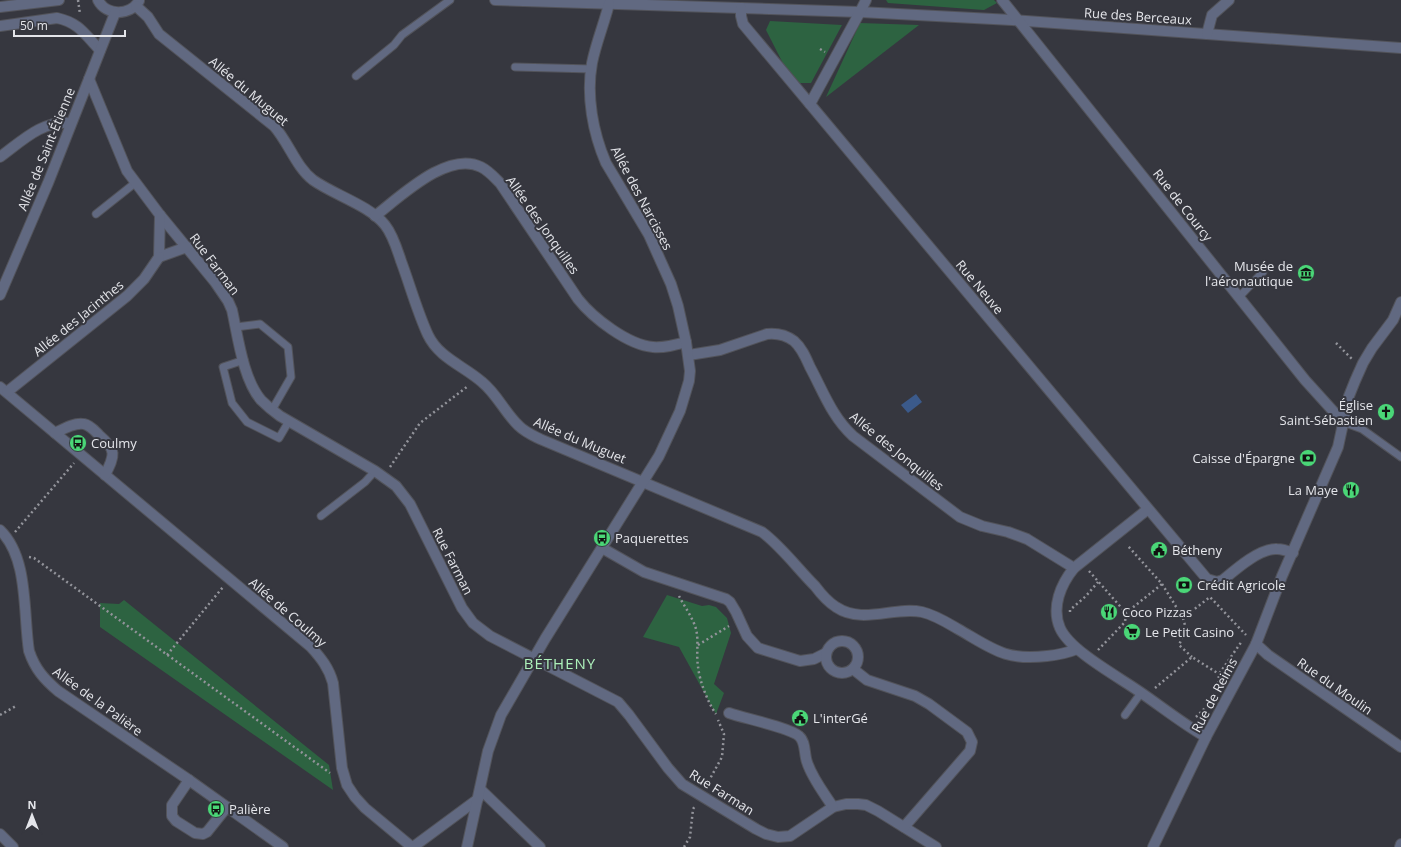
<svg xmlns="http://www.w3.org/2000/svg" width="1401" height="847" font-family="'Open Sans',sans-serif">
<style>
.green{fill:#2d6341}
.water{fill:#3b5a8b}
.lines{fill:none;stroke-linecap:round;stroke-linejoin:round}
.lane-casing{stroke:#52535a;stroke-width:9}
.street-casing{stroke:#52535a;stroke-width:12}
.path{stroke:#93949b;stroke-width:2.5;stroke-dasharray:2 3;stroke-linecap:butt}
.lane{stroke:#616981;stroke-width:7}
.street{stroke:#616981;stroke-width:10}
.labels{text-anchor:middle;stroke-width:4;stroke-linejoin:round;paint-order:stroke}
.street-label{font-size:13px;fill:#e4e5ea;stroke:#36373f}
.poi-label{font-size:13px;fill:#e4e5ea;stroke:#36373f;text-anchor:start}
.quarter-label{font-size:15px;letter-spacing:1px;fill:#adf1bb;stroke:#36373f}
</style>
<rect width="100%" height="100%" fill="#36373f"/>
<g class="green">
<polygon points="886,0 994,0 997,3 984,10 888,3"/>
<polygon points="770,21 842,25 811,83 793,83 766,30"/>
<polygon points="860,23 919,25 826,97"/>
<polygon points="667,595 702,606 709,605 716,607 727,618 731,633 714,684 724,693 716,714 679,647 643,637"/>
<polygon points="124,600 329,765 333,790 100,627 100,603 119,604"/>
</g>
<polygon class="water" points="916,394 922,402 908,413 901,405"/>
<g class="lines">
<g class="lane-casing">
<g id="lane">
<polyline points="515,67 592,69"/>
<polyline points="356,76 394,45 402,35 450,0"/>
<polyline points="96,214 135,183"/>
<polyline points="1239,297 1263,272"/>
<polyline points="236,327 260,324 288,347 291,377 272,410"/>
<polyline points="244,360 223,367 232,403 247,422 279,438 289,421"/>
<polyline points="1343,422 1362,429 1401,457"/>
<polyline points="321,516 365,482 375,471"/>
<polyline points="1125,715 1141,693"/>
</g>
</g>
<g class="street-casing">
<g id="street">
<path d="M 98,0 C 106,16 130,16 139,1"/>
<polyline points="495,0 860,12 1012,20 1401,48"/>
<polyline points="1002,0 1305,380 1343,422"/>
<path d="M 136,6 L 148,17 L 159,34 L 274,126 C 289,143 296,167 313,180 C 334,195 369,205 385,225 C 393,235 397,249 401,261 C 410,285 417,311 428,335 C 439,358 464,366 482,382 C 497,394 505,413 519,426 C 525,432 532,435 540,439 L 762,532 C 781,546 798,569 815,586 C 821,594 828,602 836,607 C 863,625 894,606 922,612 C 935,615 946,622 958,629 C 993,649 1005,661 1047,656 C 1058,655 1067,653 1077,649"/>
<polyline points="0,7 59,0"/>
<path d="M 741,8 L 741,16 L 743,24 L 1207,579 L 1217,582 L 1223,580 C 1236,569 1260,548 1277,549 C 1283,549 1288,551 1293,553"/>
<path d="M 0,26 L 57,18 C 80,23 85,35 100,50"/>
<polyline points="1207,34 1212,15 1229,0"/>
<path d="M 89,79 L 127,171 L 160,215 L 215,282 L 228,301 L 232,310 C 238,337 243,379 261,400 C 267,406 273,411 280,416 L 375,471 L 396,486 L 410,504 L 462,608 L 473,623 L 490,636 L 618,702 L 629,715 L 668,768 L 682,784 L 756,829 L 766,834 L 778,837 L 790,836 L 833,807 L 846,804 L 858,804 L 866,805 L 878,811 L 936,847"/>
<polyline points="810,104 860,12 866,0"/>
<path d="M 0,157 C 22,141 42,120 71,123"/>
<polyline points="160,215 159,257 187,247"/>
<path d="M 375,216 C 400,197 448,150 481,167 C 489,171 494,177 500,183 L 578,299 C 593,318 628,345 653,347 C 664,348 675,345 686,342"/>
<polyline points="0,295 48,183 115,13"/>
<path d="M 689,355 L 720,350 L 767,334 C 777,333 786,335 794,341 C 802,348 806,358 810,367 C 823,391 832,417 853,436 L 960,517 L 982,526 L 1008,532 L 1027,539 L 1074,568"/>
<path d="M 0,387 L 311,647 C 321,658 329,668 333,683 L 342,768 L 347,785 L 355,797 L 365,808 L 412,847"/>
<polyline points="7,392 127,296 144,279 159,257"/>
<path d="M 55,433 C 63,429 75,422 84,424 C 90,425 95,431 99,435 C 117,450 115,455 105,475"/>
<path d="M 1148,509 L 1074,568 C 1061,584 1051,607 1060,628 C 1070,651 1119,677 1140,692 C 1162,707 1183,724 1206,737"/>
<path d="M 0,530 C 29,558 23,613 29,651 C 35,669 44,679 58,691 L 189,780 L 283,847"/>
<polyline points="602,548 644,572 726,599 730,602 736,612 747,636 758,648 800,661 814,659 826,653"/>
<circle cx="842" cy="657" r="16"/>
<polyline points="1256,644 1268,655 1401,747"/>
<polyline points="853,669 867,680 915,696 929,704 967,732 972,742 970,751 904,827"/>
<path d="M 729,713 C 743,718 791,728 799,736 C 806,742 804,754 807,762 C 812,778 824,793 833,807"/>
<polyline points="189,780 172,805 172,816 176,821 195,833 203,834 207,832 227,807"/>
<polyline points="480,789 540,847"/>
<polyline points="0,834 13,847"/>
<polyline points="413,847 478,799"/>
<path d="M 467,847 L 488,751 L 501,715 L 545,639 L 659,456 L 680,411 L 689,381 L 690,371 L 686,342 L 678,306 L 671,284 L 649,235 L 606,163 C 593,133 586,96 592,63 C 596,43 604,24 609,4"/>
<polyline points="1153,847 1206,737 1256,644 1282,576 1338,447 1349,396 1355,381 1363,363 1372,348 1393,320 1401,302"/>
<polyline points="1400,847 1401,844"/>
</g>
</g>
<g class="path">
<polyline points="78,0 80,14"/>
<polyline points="820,49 825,52"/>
<polyline points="1336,343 1352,359"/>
<polyline points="390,467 420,423 468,386"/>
<polyline points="15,532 74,463"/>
<polyline points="29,557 34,558 330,773"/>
<polyline points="1089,571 1126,613 1162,584 1128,546"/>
<polyline points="1162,584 1183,618 1210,597 1246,635"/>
<path d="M 679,596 C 684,606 693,618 696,629 C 699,641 696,654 698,666 C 699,680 708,703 716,714"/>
<polyline points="1070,612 1070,610 1086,596 1098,582"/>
<polyline points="1183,618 1186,629 1179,645 1192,657"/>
<polyline points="698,645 729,626"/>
<polyline points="1098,650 1125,622 1126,613"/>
<polyline points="167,655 223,587"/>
<polyline points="1155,688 1192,657 1219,674"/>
<polyline points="1218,688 1219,674 1242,641"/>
<polyline points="0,715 16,706"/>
<polyline points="1196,717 1208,705"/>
<polyline points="706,786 722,757 724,734 718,720"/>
<polyline points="684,847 690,837 693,809 695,806"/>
</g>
<use href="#lane" class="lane"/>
<use href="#street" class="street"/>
</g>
<defs>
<g id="museum-disc" transform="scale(0.9)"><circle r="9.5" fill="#4ad677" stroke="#36373f"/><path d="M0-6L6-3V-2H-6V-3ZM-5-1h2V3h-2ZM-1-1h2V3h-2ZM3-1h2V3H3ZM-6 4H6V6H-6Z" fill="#111"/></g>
<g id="church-disc" transform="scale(0.9)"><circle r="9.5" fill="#4ad677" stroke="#36373f"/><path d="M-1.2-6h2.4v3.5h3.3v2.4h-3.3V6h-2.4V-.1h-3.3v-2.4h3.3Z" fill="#111"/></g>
<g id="bus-disc" transform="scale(0.9)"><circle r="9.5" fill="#4ad677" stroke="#36373f"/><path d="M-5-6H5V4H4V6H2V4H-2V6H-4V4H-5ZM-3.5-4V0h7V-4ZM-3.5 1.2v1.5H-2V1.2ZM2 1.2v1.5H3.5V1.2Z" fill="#111"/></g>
<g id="bank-disc" transform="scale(0.9)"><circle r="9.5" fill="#4ad677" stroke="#36373f"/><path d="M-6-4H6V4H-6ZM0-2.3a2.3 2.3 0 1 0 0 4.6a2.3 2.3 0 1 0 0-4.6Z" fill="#111"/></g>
<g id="restaurant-disc" transform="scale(0.9)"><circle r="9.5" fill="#4ad677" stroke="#36373f"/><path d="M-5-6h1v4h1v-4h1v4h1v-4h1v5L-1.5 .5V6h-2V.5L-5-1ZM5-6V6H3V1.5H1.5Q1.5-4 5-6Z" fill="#111"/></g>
<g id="civic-disc" transform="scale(0.9)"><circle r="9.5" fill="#4ad677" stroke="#36373f"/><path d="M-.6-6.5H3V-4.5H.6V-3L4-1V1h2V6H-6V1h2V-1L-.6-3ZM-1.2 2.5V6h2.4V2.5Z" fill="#111"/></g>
<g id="supermarket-disc" transform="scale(0.9)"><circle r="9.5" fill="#4ad677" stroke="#36373f"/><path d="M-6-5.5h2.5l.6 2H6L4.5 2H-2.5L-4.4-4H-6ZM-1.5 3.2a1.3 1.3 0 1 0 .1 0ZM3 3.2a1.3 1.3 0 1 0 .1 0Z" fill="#111"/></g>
</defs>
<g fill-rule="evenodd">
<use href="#museum-disc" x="1306" y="273"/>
<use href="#church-disc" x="1386" y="412"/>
<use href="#bus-disc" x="78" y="443"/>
<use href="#bank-disc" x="1308" y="458"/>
<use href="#restaurant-disc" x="1351" y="490"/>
<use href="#bus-disc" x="602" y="538"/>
<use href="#civic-disc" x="1159" y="550"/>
<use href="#bank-disc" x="1184" y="585"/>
<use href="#restaurant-disc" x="1109" y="612"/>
<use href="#supermarket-disc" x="1132" y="632"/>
<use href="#civic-disc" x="800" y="718"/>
<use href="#bus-disc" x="216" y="809"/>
</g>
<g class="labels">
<g class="street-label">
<text transform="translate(1138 16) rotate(4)" y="5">Rue des Berceaux</text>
<text transform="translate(249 91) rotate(40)" y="5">Allée du Muguet</text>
<text transform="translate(46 149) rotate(-68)" y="5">Allée de Saint-Étienne</text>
<text transform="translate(642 198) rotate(62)" y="5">Allée des Narcisses</text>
<text transform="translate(1183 205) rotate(52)" y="5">Rue de Courcy</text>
<text transform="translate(543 225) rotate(55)" y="5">Allée des Jonquilles</text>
<text transform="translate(215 264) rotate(53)" y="5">Rue Farman</text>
<text transform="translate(980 287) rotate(50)" y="5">Rue Neuve</text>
<text transform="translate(78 318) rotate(-39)" y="5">Allée des Jacinthes</text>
<text transform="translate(580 440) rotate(23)" y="5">Allée du Muguet</text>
<text transform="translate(897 451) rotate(39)" y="5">Allée des Jonquilles</text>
<text transform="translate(453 561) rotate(63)" y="5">Rue Farman</text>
<text transform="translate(288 612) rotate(41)" y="5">Allée de Coulmy</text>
<text transform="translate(1335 686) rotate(35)" y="5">Rue du Moulin</text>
<text transform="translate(1214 695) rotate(-62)" y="5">Rue de Reims</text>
<text transform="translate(98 701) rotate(36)" y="5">Allée de la Palière</text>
<text transform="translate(722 792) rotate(32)" y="5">Rue Farman</text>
</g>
<g class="poi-label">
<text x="1293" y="271" text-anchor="end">Musée de<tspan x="1293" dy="15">l'aéronautique</tspan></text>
<text x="1373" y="410" text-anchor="end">Église<tspan x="1373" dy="15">Saint-Sébastien</tspan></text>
<text x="91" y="448">Coulmy</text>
<text x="1295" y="463" text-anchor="end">Caisse d'Épargne</text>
<text x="1338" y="495" text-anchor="end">La Maye</text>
<text x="615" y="543">Paquerettes</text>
<text x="1172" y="555">Bétheny</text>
<text x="1197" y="590">Crédit Agricole</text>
<text x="1122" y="617">Coco Pizzas</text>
<text x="1145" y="637">Le Petit Casino</text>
<text x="813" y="723">L'interGé</text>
<text x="229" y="814">Palière</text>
</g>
<g class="quarter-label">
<text x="560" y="669">BÉTHENY</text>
</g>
</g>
<g transform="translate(32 815)" stroke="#36373f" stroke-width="3" paint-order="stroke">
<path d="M0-3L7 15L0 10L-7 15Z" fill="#e4e5ea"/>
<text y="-6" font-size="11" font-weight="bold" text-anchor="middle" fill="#e4e5ea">N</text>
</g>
<path d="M14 30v6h111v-6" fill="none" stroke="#e4e5ea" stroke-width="2"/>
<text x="20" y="30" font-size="12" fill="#e4e5ea" stroke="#36373f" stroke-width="3" paint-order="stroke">50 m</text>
</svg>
